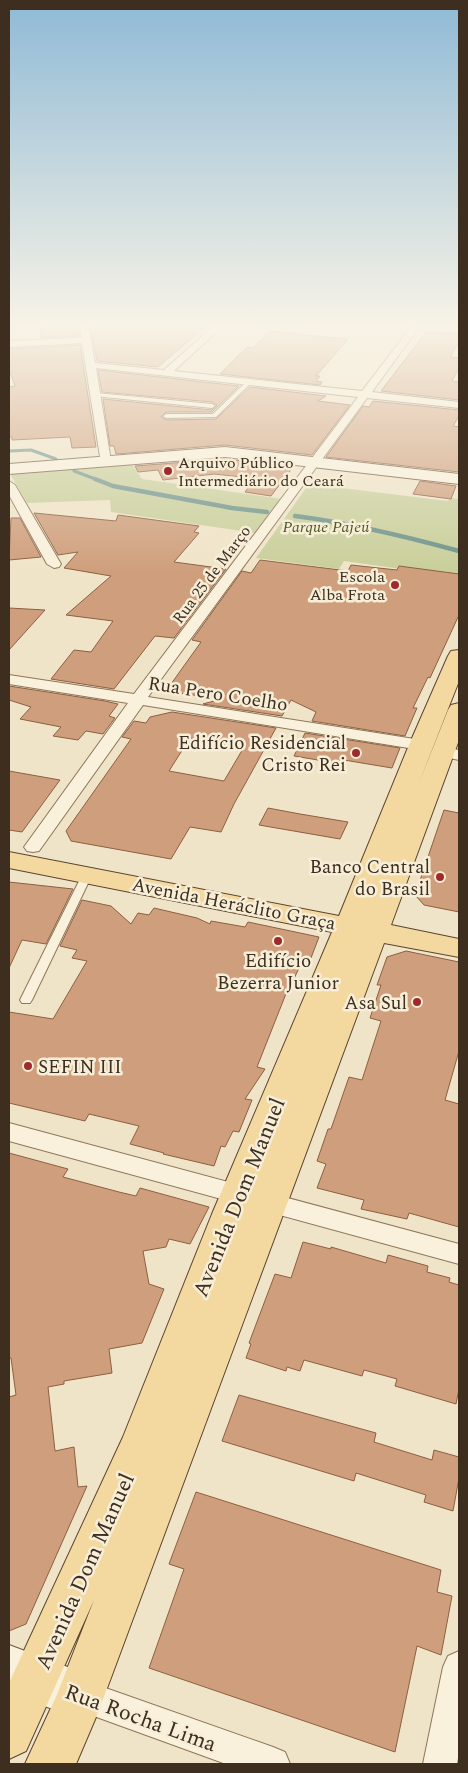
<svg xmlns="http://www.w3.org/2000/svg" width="468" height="1773" font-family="Spectral,serif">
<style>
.green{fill:#c9cf9b}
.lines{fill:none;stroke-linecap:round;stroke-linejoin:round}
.stream-far1{stroke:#6f938a;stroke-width:3}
.stream{stroke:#6f938a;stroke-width:4.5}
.building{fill:#cf9f7d;stroke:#8d5f41;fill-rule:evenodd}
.lane-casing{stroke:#8d765c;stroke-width:2}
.street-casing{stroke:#8d765c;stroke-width:2}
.secondary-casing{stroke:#6f573f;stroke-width:2}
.primary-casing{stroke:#5b4430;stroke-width:2}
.lane{fill:#faf1dc;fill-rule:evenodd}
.street{fill:#faf1dc;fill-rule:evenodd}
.secondary{fill:#faf1dc;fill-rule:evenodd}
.primary{fill:#f3d9a0;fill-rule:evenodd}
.poi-dot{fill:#9e2a2b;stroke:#f7eed8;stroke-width:2}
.labels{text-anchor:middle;stroke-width:5;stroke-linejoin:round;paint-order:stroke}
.far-poi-label{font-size:16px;fill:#3d2e20;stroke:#f7eed8;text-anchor:start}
.far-park-label{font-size:16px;font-style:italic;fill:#4d5a26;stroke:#f7eed8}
.far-street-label{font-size:16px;fill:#3d2e20;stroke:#f7eed8}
.street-label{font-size:19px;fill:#3d2e20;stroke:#f7eed8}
.poi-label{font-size:19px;fill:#3d2e20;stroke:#f7eed8;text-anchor:end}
.near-street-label{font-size:22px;fill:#3d2e20;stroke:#f7eed8}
</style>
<rect width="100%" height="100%" fill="#f0e4c8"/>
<g class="green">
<polygon points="131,463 142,479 283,499 256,533 111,512 110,500 27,503 9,472"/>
<polygon points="309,484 448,501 450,498 459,499 459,577 344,561 339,569 256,558"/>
</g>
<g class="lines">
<g class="stream-far1">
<polyline points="9,451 31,450 56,459"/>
<polyline points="74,471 98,480"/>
</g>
<g class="stream">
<polyline points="95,479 113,486 232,508 267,512"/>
<path d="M 295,516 C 351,523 404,536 459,551"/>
</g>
</g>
<g class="building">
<polygon points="41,323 73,323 73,326 78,326 80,336 40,338"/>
<polygon points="144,323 210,323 158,367 97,361 90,325"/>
<polygon points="270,331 306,335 348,339 316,376 320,376 316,381 322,382 320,385 220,374 247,347 253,348"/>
<polygon points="426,332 459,335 459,342 450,357 459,358 459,368 452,381 459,382 459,400 381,391"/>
<polygon points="80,345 96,447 72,448 70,437 12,440 12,437 9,437 9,387 15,386 9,369 9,349"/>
<polygon points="98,370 239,386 212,412 166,412 161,417 166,420 216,419 250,387 326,396 318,401 350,405 312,455 225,445 116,454 114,446 110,446 103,399 212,410 217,405 212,402 102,392"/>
<polygon points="373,401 459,410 459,416 453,426 459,427 459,472 326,457 363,406 369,407"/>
<polygon points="225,459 293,467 271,496 245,492 254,480 251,480 252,478 214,474 163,480 158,470 138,472 135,466"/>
<polygon points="420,481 456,486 451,499 413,494"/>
<polygon points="34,513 116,521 118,515 199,526 194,532 199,533 174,562 226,569 174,638 155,636 114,689 51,679 74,650 91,652 113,621 66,615 111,576 64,568 78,552 58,555"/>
<polygon points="11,518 20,518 41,557 9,560"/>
<polygon points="260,560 348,571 351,565 397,570 399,566 459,574 459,615 430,678 428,677 413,708 417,708 405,736 312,721 316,712 291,700 282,716 203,704 221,699 166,691 201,642 192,640 242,571 251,573"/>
<polygon points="9,608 45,610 9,650"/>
<polygon points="9,686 105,701 118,704 109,716 115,718 103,734 86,731 78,740 53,736 61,727 20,719 31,707 9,700"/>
<path d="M 172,712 L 276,728 L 234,804 L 221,832 L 190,827 L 171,859 L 71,841 L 66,831 L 131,739 L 122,737 L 134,721 L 146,723 L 150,717 ZM 190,738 L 244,747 L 224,781 L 169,771 Z"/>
<polygon points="305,733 400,748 392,768 344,760 342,764 294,756"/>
<polygon points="9,771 60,780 22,832 9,830"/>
<polygon points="268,808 300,814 348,822 340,839 259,825"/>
<polygon points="444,810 459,813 459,912 424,905 415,895"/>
<polygon points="9,882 73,889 46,944 22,940 9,968"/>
<polygon points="82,900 111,906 131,924 138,913 149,915 154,908 197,918 210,924 211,921 245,927 248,922 319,937 311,958 304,957 293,981 291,981 257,1067 265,1069 245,1099 252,1100 239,1132 233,1131 225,1147 221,1146 214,1166 163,1154 164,1153 130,1144 139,1126 89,1114 85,1121 9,1103 9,1012 53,1019 87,961 72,958 77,950 60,946"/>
<polygon points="406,951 459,962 459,1051 445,1100 459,1104 459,1227 409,1213 407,1219 361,1209 364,1200 317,1188 326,1164 317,1161 328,1129 331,1129 349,1077 362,1080 381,1021 370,1018 381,985 377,985 387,957"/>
<polygon points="9,1153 68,1169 63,1177 119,1192 136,1196 140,1188 209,1207 190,1244 169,1239 166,1247 143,1251 149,1284 164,1289 142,1343 109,1349 112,1373 64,1381 64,1384 48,1387 55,1451 74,1447 78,1487 87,1486 26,1624 9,1631 9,1397 16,1395 11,1358 9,1358"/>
<polygon points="303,1242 331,1249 331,1247 386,1263 388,1255 428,1266 427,1272 450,1278 449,1282 459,1285 459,1389 456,1404 395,1386 397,1379 364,1370 362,1376 304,1360 300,1371 287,1367 286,1371 246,1358 251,1344 249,1343 275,1274 291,1278"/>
<polygon points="239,1395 376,1433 374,1442 432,1460 434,1450 459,1457 459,1478 453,1511 424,1502 426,1495 356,1473 354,1481 222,1441"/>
<polygon points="196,1492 441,1570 437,1592 452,1596 441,1655 417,1646 395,1752 149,1668 184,1569 169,1564"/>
</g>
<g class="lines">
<g class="lane-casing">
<g id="lane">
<polygon points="247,381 252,382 216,417 166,418 163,416 166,414 213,414"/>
<polygon points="96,393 212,404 215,406 212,408 94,396 94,394"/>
<polygon points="87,872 92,875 32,1000 30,1003 22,1003 20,1000 82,875"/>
</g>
</g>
<g class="street-casing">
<g id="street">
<polygon points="80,323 88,323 95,363 164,370 217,323 226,323 174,371 362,391 414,323 422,323 372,392 459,402 459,408 367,398 148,697 421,740 427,742 429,745 427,748 421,750 143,705 39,851 33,852 27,851 24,847 128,703 9,684 9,675 134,694 358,397 96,368 111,461 109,463 101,463 82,343 9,347 9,341 82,338"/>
<polygon points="9,481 15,485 61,564 59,567 54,568 47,564 9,495"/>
<polygon points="442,747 459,750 459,760 436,755 434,752 436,749"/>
<polygon points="9,1123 459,1244 459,1264 9,1141"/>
<polygon points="459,1651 459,1752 457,1764 423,1764 443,1667 448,1656"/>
<polygon points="80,1679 273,1747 285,1752 290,1764 226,1764 80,1711 68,1707 64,1695 68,1683"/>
</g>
</g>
<g class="secondary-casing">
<g id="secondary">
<polygon points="412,323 459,325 459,333 417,329 412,328 410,325"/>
<polygon points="225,447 459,474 459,484 225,457 9,474 9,464"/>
<polygon points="9,1645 97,1678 104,1695 97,1712 80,1719 9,1693"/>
</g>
</g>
<g class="primary-casing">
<polygon id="primary" points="459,650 459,681 417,788 448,710 451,705 459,703 459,740 391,925 459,939 459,957 384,943 99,1710 76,1764 25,1764 56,1697 94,1600 26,1751 9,1759 9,1683 123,1437 212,1214 332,932 9,868 9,852 339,916 409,745 448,656 451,651"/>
</g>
<use href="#lane" class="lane"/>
<use href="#street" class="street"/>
<use href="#secondary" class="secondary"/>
<use href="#primary" class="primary"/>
</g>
<linearGradient id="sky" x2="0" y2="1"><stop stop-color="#8fbad6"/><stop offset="0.57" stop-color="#f8f3e6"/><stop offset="1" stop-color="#f8f3e6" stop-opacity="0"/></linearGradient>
<rect width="468" height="571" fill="url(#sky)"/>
<g class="poi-dot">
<circle cx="168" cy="471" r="5"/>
<circle cx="395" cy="585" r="5"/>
<circle cx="356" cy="753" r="5"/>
<circle cx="440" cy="877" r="5"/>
<circle cx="278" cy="941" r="5"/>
<circle cx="417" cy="1002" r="5"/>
<circle cx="28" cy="1066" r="5"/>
</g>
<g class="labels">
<g class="far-poi-label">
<text x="178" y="468">Arquivo Público<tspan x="178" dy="18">Intermediário do Ceará</tspan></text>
<text x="385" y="582" text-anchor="end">Escola<tspan x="385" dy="18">Alba Frota</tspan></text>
</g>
<g class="far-park-label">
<text x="326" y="532">Parque Pajeú</text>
</g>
<g class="far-street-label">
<text transform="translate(211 574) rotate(-53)" y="6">Rua 25 de Março</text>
</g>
<g class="street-label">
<text transform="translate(218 693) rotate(9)" y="7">Rua Pero Coelho</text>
<text transform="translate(234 903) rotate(11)" y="7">Avenida Heráclito Graça</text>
</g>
<g class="poi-label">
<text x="346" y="749">Edifício Residencial<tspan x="346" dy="22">Cristo Rei</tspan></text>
<text x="430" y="873">Banco Central<tspan x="430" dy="22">do Brasil</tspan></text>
<text x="278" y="967" text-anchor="middle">Edifício<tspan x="278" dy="22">Bezerra Junior</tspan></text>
<text x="407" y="1009">Asa Sul</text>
<text x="38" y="1073" text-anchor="start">SEFIN III</text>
</g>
<g class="near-street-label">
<text transform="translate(238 1197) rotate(-68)" y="8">Avenida Dom Manuel</text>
<text transform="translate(84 1571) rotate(-66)" y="8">Avenida Dom Manuel</text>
<text transform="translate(141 1717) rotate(20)" y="8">Rua Rocha Lima</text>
</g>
</g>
<rect width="468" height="1773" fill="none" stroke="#3d2e20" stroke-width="20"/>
</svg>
